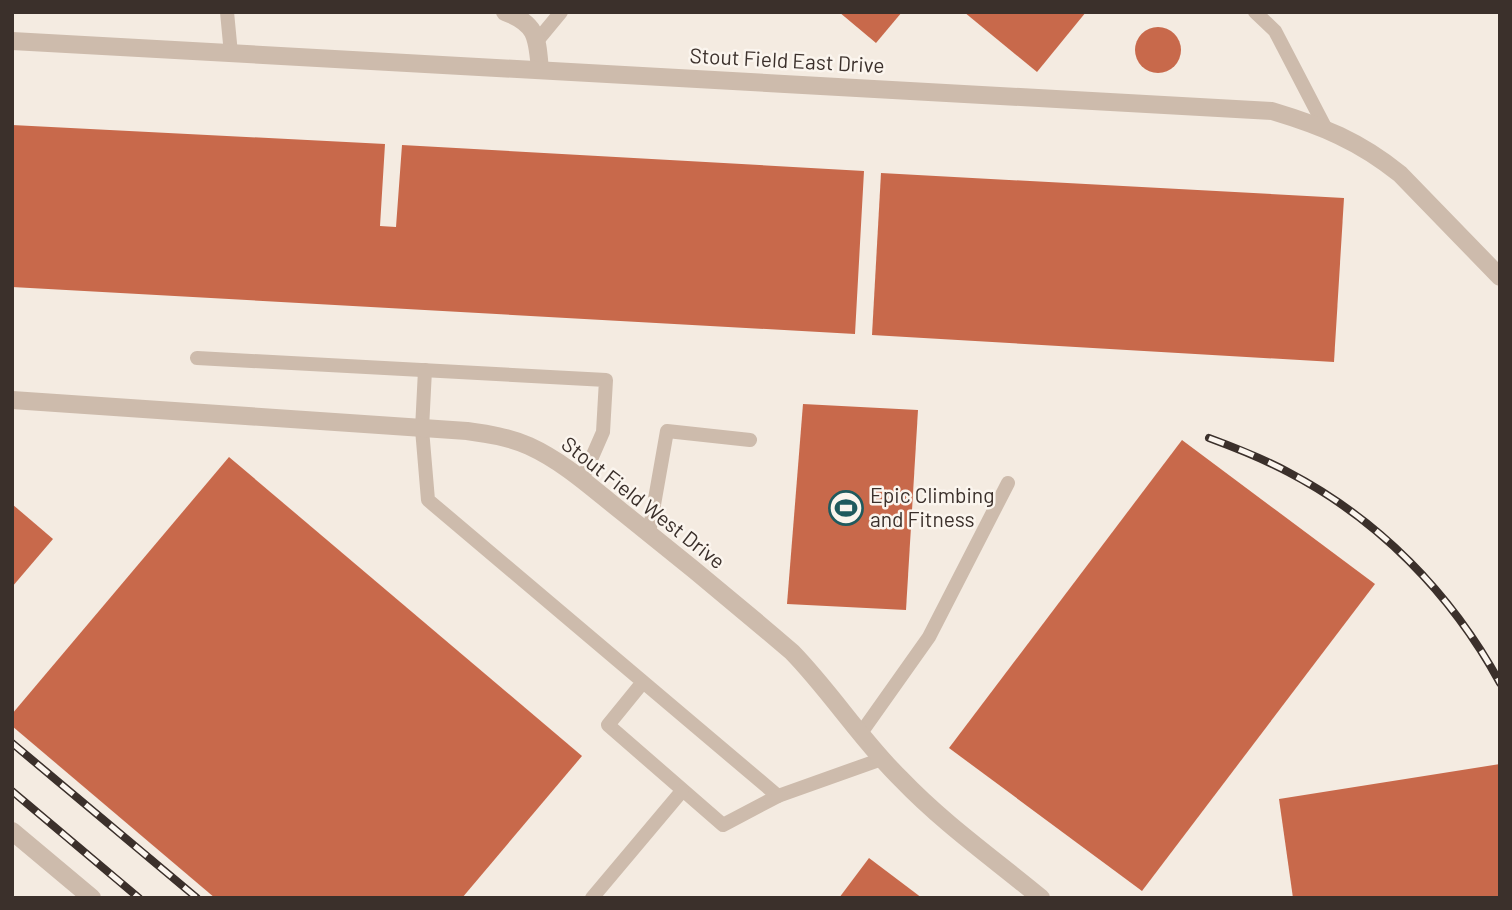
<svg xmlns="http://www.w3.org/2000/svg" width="1512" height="910" font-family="Barlow,sans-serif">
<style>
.building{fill:#c8694b}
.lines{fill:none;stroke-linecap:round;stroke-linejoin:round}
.service{stroke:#cdbbac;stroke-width:14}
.minor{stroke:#cdbbac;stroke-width:18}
.rail-casing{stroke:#3b302b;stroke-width:8}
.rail{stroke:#fbf5ee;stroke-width:5;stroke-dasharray:16;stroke-linecap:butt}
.labels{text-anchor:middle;stroke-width:5;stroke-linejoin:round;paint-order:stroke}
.street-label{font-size:21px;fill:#3b302b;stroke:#fbf5ee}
.poi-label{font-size:21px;fill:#3b302b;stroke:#fbf5ee;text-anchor:start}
</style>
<rect width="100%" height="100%" fill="#f4ebe1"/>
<g class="building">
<polygon points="839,12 902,12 876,43"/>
<polygon points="964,12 1086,12 1037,72"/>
<circle cx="1158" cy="50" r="23"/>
<polygon points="12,125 385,144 380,226 396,227 402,145 864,171 855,334 12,287"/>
<polygon points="881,173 1344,198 1334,362 872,335"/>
<polygon points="803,404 918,410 906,610 787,604"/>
<polygon points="1182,440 1375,584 1142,891 949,748"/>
<polygon points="229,457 582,756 462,898 215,898 12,726 12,714"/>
<polygon points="12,504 53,539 12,587"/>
<polygon points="1500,764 1500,898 1293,898 1279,799"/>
<polygon points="869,858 922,898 839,898"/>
</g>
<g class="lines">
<g class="service">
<polyline points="227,12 231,54"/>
<polyline points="1255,12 1275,31 1326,129"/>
<polyline points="537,41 561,12"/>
<polyline points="197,358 606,380 603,432 582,480"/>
<polyline points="425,370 422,429 428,500 778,796 723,825 608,725 643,682"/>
<polyline points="649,533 667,431 750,440"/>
<polyline points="861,733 929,637 1008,483"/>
<polyline points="778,796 882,759"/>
<polyline points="592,898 682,791"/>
</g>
<g class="minor">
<path d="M 505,12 C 538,24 537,39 540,70"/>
<path d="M 12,41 L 1272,111 C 1322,126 1359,141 1400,174 L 1500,277"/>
<path d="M 12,400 L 467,431 C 488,434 509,437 529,446 C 564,462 592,488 621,511 C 679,557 736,604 792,652 C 831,692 861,740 901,779 C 943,823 994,859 1041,898"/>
<polyline points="12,831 92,898"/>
</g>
<g class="rail-casing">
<g id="rail">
<path d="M 1209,438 C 1236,448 1262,458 1288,472 C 1378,519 1451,593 1500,683"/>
<polyline points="12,743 197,898"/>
<polyline points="12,791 139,898"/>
</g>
</g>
<use href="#rail" class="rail"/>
</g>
<defs>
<g id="stadium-ring" transform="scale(1.75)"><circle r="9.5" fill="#fbf5ee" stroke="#1f5a5e" stroke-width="1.5"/><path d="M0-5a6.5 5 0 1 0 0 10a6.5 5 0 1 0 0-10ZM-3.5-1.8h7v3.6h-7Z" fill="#1f5a5e"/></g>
</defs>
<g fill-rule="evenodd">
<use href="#stadium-ring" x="846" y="508"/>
</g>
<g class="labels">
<g class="street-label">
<text transform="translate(787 61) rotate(3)" y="7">Stout Field East Drive</text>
<text transform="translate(643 503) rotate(38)" y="7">Stout Field West Drive</text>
</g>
<g class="poi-label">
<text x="870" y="503">Epic Climbing<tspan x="870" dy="24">and Fitness</tspan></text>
</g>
</g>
<rect width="1512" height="910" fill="none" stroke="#3b302b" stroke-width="28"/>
</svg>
